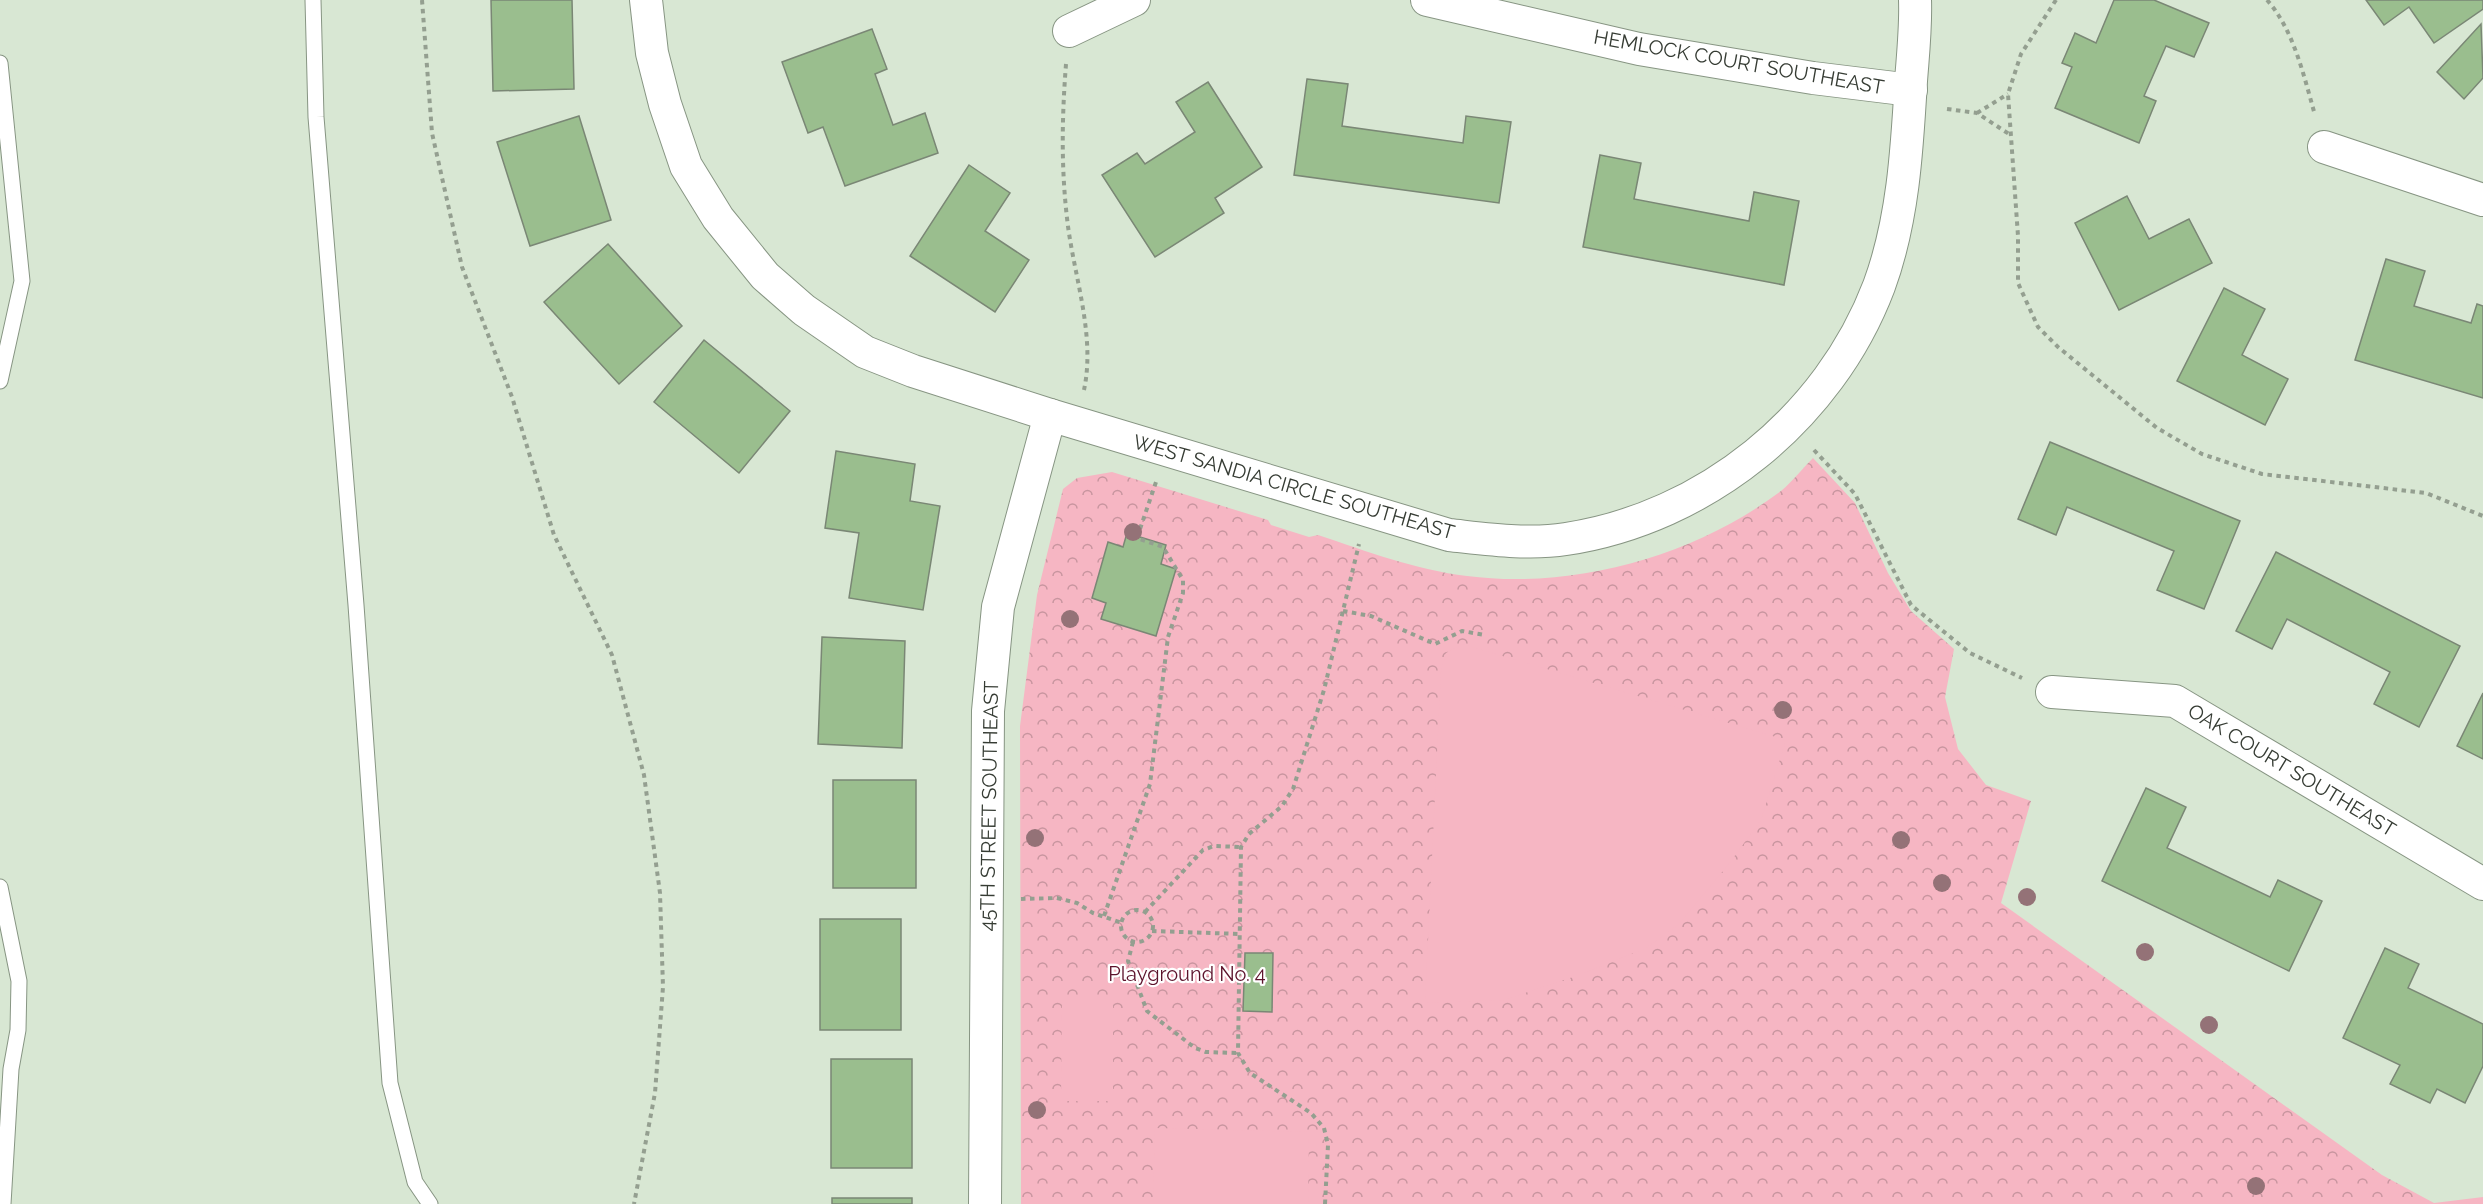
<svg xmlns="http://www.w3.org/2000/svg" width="2483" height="1204" font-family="Raleway,sans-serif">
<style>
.park{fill:url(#park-crowns)}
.pitch{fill:#f6b6c3}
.building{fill:#9abe8e;stroke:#7a8775;stroke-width:1.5}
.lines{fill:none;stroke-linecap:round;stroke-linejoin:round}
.service-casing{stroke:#879583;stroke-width:17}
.minor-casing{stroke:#879583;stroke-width:34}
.path{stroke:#949f90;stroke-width:4;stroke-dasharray:4.5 4.5;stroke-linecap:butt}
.service{stroke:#fff;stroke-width:15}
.minor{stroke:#fff;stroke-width:32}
.tree{fill:#947277}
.labels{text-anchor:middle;stroke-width:4.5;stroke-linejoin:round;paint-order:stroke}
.street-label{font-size:20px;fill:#363c34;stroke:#fff}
.park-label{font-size:20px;fill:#5c122b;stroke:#fff}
</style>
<defs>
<pattern id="park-crowns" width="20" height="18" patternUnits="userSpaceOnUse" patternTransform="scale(1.5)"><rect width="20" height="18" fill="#f6b6c3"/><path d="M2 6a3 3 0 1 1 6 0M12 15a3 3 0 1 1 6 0" fill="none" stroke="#c8959f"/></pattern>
</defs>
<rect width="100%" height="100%" fill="#d8e7d3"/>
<path class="park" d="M 1813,458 L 1855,503 L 1888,573 L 1911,611 L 1954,649 L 1945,697 L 1958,749 L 1986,785 L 2031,801 L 2001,903 L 2382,1175 L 2434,1203 L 2483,1197 L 2483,1204 L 1021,1204 L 1020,726 L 1037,595 L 1063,489 L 1077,478 L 1112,472 L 1268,520 L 1271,525 L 1309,537 L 1318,535 C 1366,551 1416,570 1467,576 C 1574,590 1695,556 1781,491 C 1792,482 1802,469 1813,458 Z"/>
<g class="pitch">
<polygon points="1462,644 1786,740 1761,820 1728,865 1678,925 1646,948 1582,974 1504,1000 1425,1003 1441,672 1446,653"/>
<polygon points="1062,999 1113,999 1113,1101 1061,1101"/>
<polygon points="1155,1128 1309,1132 1308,1204 1153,1204"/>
</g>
<g class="building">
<polygon points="491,0 572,0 574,89 493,91"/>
<polygon points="2114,0 2154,0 2209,23 2194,57 2166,46 2144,96 2156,101 2139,143 2055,108 2072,67 2062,63 2075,33 2096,43"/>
<polygon points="2366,0 2483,0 2483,9 2434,43 2409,7 2384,25"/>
<polygon points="2481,24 2483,78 2464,99 2437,72"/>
<polygon points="872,29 887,69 875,74 893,125 925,113 938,153 845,186 823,127 808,133 782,62"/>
<polygon points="1307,79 1348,84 1342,126 1463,143 1466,116 1511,122 1499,203 1294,175"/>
<polygon points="1208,82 1262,167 1215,198 1224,213 1155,257 1102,175 1137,153 1145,164 1195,132 1176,102"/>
<polygon points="579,116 611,220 530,246 497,142"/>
<polygon points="1600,155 1641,163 1634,199 1749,221 1754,192 1799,201 1784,285 1583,247"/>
<polygon points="969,165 1010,193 985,231 1029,260 995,312 910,256"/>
<polygon points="2127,196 2149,239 2189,219 2212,263 2119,310 2075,223"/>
<polygon points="608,244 682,326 619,384 544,302"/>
<polygon points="2386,259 2425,271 2414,306 2471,323 2477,304 2483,306 2483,398 2355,360"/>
<polygon points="2224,288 2265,309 2242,355 2288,379 2265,425 2177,381"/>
<polygon points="704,340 790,411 739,473 654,402"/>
<polygon points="2050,442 2240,521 2204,609 2157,590 2174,551 2067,507 2056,535 2018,519"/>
<polygon points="836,451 915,464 910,501 940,506 923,610 849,598 859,533 825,528"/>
<polygon points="1127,533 1166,545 1161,564 1176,569 1156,636 1101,619 1106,603 1092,598 1108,542 1123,547"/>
<polygon points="2276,552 2460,646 2419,727 2374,704 2390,672 2287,619 2272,649 2236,631"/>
<polygon points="822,637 905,641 902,748 818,744"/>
<polygon points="2483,693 2483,759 2457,746"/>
<rect x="833" y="780" width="83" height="108"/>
<polygon points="2146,788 2186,807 2167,848 2270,897 2278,880 2322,901 2289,971 2102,881"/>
<rect x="820" y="919" width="81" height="111"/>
<polygon points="2385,948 2419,964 2408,988 2483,1024 2483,1066 2465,1103 2437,1089 2430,1103 2390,1084 2400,1065 2343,1038"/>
<polygon points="1245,953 1273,953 1272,1012 1243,1011"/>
<rect x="831" y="1059" width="81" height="109"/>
<rect x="832" y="1198" width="80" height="6"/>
</g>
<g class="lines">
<g class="service-casing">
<g id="service">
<polyline points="313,0 316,117 356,605 390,1083 415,1182 430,1204"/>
<polyline points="0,63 22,281 0,381"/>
<polyline points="0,887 19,981 18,1030 11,1069 3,1204"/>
</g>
</g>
<g class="minor-casing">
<g id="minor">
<path d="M 646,0 L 652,53 L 665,104 L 686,166 L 718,218 L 765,276 L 804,310 L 865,352 L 913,371 L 1050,415 L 1449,535 C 1487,539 1528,545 1566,539 C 1705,518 1829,418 1879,286 C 1903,221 1907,150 1911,81 C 1913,54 1916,27 1915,0"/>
<polyline points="1427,0 1639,49 1813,78 1911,90"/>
<polyline points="1069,31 1134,0"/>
<polyline points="2324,147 2483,200"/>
<polyline points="2052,692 2175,701 2483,884"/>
<polyline points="985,1204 988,711 998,607 1050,415"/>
</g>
</g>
<g class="path">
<polyline points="422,0 432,133 462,267 512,397 554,535 612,655 644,775 660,893 663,987 655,1093 634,1204"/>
<polyline points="2056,0 2021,54 2008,94 2018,236 2018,283 2038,327 2058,347 2157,428 2202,454 2262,474 2426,493 2483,516"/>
<path d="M 2267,0 C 2294,30 2304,77 2315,115"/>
<path d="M 1066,64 C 1062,116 1061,166 1067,218 C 1073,274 1096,334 1084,390"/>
<polyline points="1947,109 1977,113 2009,134"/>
<polyline points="1977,113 2008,94"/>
<polyline points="1814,450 1855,494 1911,605 1970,653 2022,678"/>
<polyline points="1343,611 1371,616 1435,644 1462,631 1485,635"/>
<polyline points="1021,899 1057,898 1077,903 1093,913 1122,923"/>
<circle cx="1137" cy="926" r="16"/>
<polyline points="1145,912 1203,850 1214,846 1241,847"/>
<polyline points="1104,916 1150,784 1168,637 1183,593 1183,580 1163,547 1137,538 1156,482"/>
<polyline points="1152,931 1240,934"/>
<polyline points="1133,942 1128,961 1147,1011 1195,1048 1206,1052 1238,1053"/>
<polyline points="1325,1204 1328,1145 1324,1128 1311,1113 1250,1073 1238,1053 1241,847 1249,834 1282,806 1293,789 1324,690 1359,544"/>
</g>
<use href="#service" class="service"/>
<use href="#minor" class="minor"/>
</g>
<g class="tree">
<circle cx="1133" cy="532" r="9"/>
<circle cx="1070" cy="619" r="9"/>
<circle cx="1783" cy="710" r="9"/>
<circle cx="1035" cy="838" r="9"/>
<circle cx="1901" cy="840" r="9"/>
<circle cx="1942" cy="883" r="9"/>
<circle cx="2027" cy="897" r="9"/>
<circle cx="2145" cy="952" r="9"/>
<circle cx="2209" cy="1025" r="9"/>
<circle cx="1037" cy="1110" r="9"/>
<circle cx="2256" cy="1186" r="9"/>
</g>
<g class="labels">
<g class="street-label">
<text transform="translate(1739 62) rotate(10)" y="7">HEMLOCK COURT SOUTHEAST</text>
<text transform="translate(1294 487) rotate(16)" y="7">WEST SANDIA CIRCLE SOUTHEAST</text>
<text transform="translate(2292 770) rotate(31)" y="7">OAK COURT SOUTHEAST</text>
<text transform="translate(989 806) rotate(-89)" y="7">45TH STREET SOUTHEAST</text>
</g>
<g class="park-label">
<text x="1187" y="981">Playground No. 4</text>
</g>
</g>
</svg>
